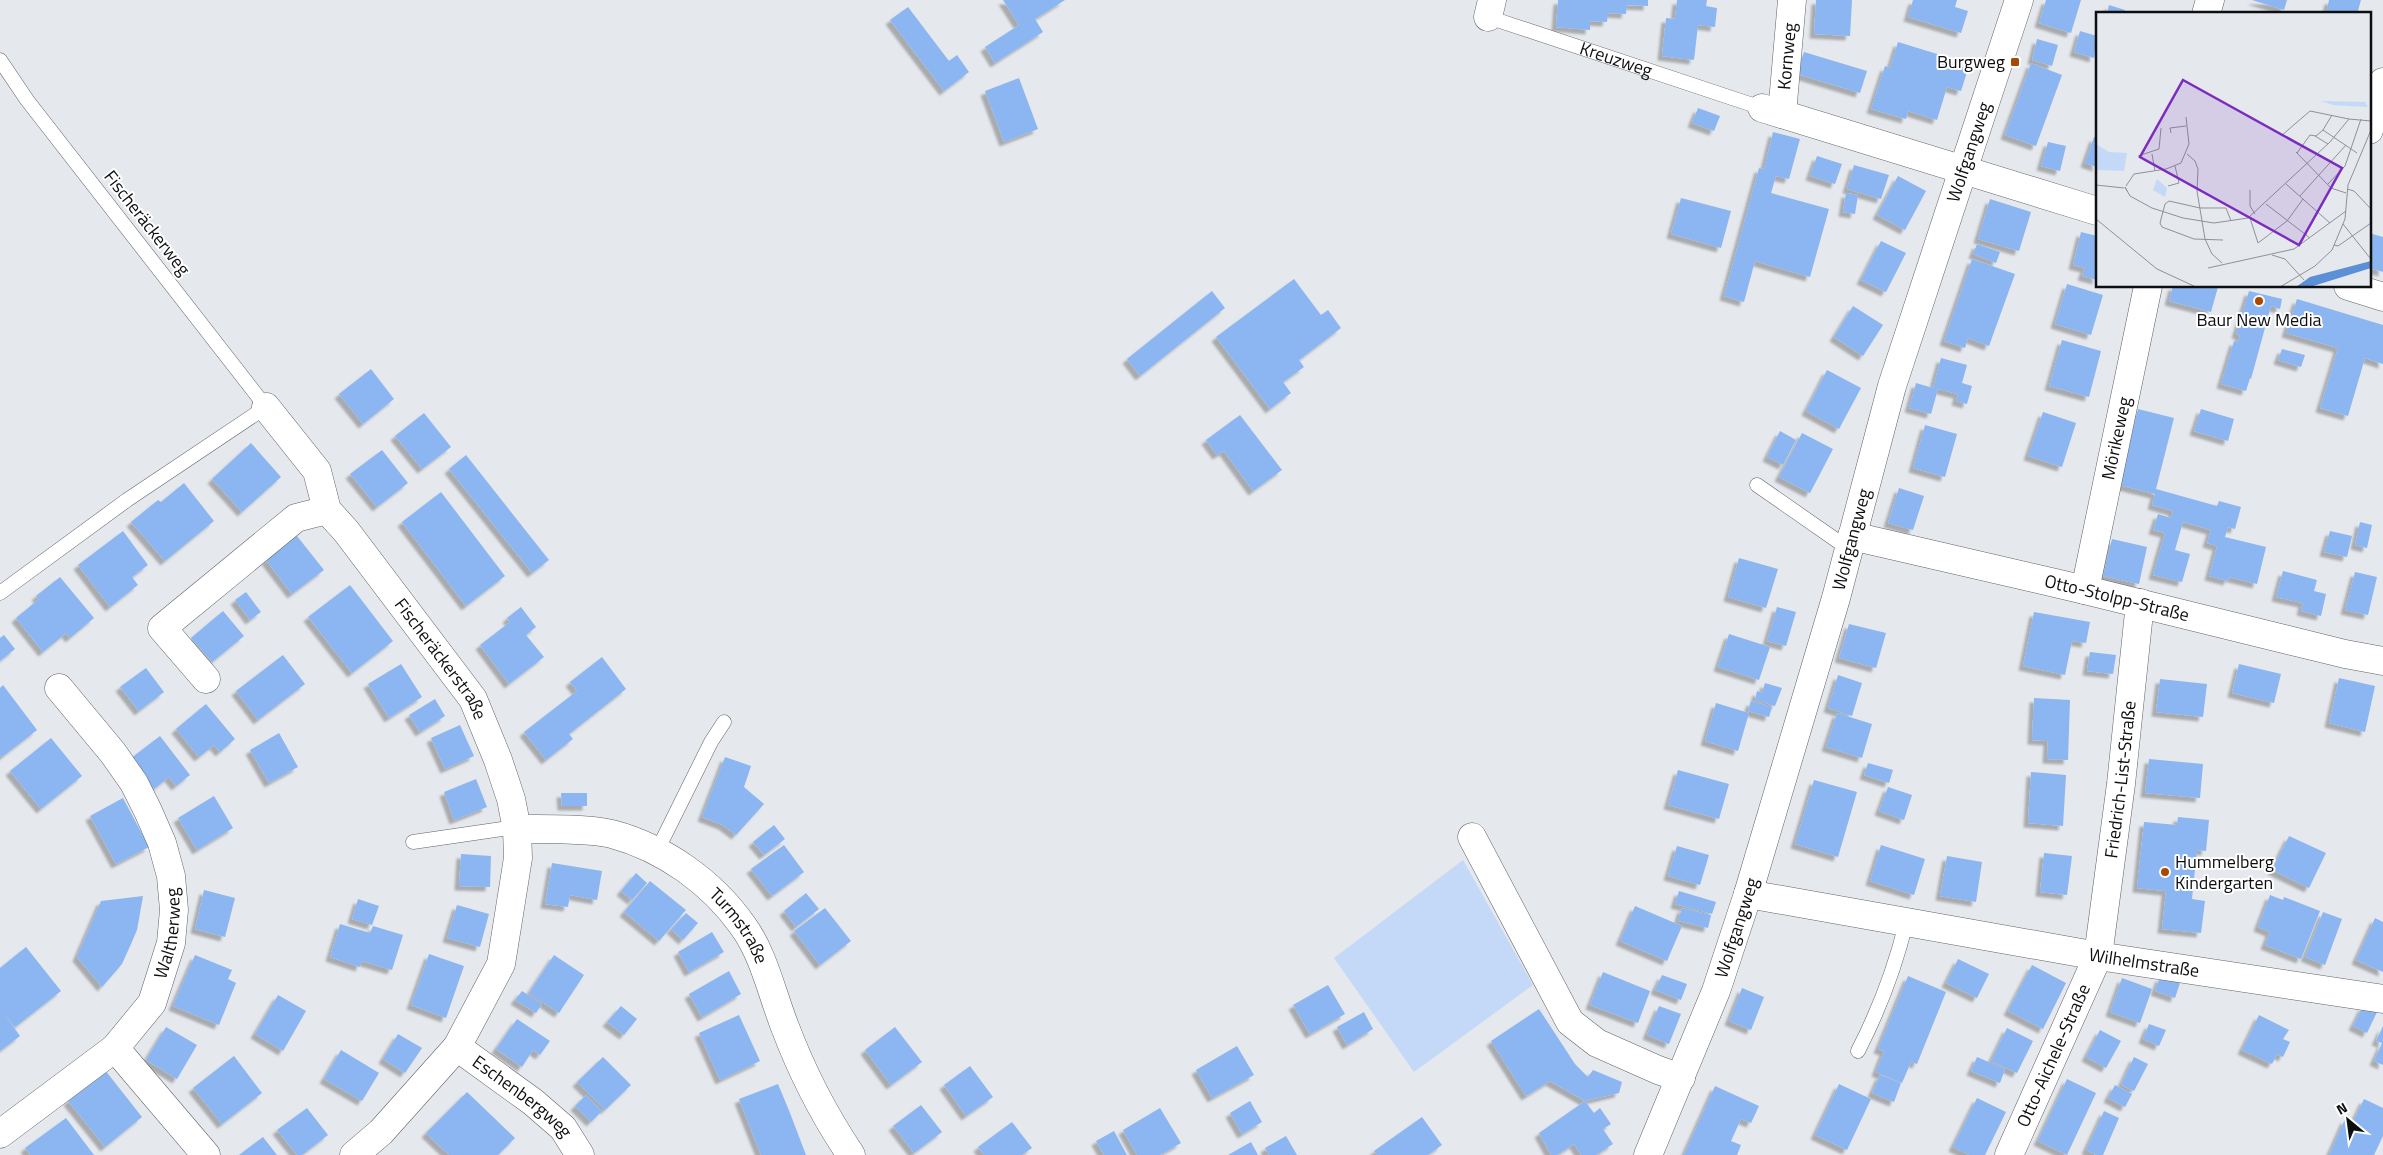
<svg xmlns="http://www.w3.org/2000/svg" width="2383" height="1155" font-family="'Titillium Web',sans-serif">
<style>
.green{fill:#c4d9f7}
.building{fill:#8bb6f1;filter:url(#shadow)}
.lines{fill:none;stroke-linecap:round;stroke-linejoin:round}
.lane-casing{stroke:#606267;stroke-width:15}
.street-casing{stroke:#606267;stroke-width:29}
.lane{stroke:#fff;stroke-width:14}
.street{stroke:#fff;stroke-width:28}
.poi-dot{fill:#a94801;stroke:#fff;stroke-width:2}
.labels{text-anchor:middle;stroke-width:4;stroke-linejoin:round;paint-order:stroke}
.street-label{font-size:18px;fill:#0d0e10;stroke:#fff}
.poi-label{font-size:18px;fill:#0d0e10;stroke:#fff;text-anchor:end}
.inset-road{fill:none;stroke:#8f9195;stroke-width:1}
.view{fill:#7b2cbf;fill-opacity:0.15;stroke:#7b2cbf;stroke-width:2.5}
.inset-edge{fill:none;stroke:#0d0e10;stroke-width:2.5}
</style>
<defs>
<filter id="shadow"><feDropShadow dx="-4.5" dy="4.5" stdDeviation="1" flood-color="#0004"/></filter>
</defs>
<rect width="100%" height="100%" fill="#e5e8ed"/>
<polygon class="green" points="1463,860 1533,985 1414,1072 1334,958"/>
<g class="building">
<polygon points="1003,0 1065,0 1035,19 1043,32 995,63 985,47 1019,25"/>
<polygon points="1558,0 1648,0 1648,6 1627,5 1626,14 1608,13 1607,22 1590,21 1590,30 1556,27"/>
<polygon points="1677,0 1707,0 1706,6 1717,8 1715,27 1698,25 1694,60 1662,56 1666,18 1675,19"/>
<polygon points="1816,0 1852,0 1850,36 1814,34"/>
<polygon points="1913,0 1957,0 1955,7 1968,11 1961,33 1908,17"/>
<polygon points="2046,0 2081,0 2071,33 2039,23"/>
<polygon points="2252,0 2287,0 2284,10"/>
<polygon points="2329,0 2361,0 2357,14 2326,14"/>
<polygon points="2109,5 2125,10 2124,14 2107,14"/>
<polygon points="908,7 949,61 957,55 969,72 944,91 890,20"/>
<polygon points="2080,31 2097,36 2094,58 2074,52"/>
<polygon points="2037,39 2058,45 2052,66 2032,60"/>
<polygon points="1898,42 1947,57 1946,62 1968,69 1961,91 1947,87 1937,120 1908,111 1906,119 1871,109 1885,66 1890,68"/>
<polygon points="1804,52 1867,71 1860,93 1797,74"/>
<polygon points="2031,63 2062,75 2036,146 2005,135"/>
<polygon points="1019,78 1038,129 1004,142 985,91"/>
<polygon points="1698,108 1720,116 1714,131 1692,123"/>
<polygon points="1773,132 1800,139 1789,179 1776,176 1771,193 1829,209 1810,277 1755,261 1744,302 1724,296 1759,168 1764,169"/>
<polygon points="2094,137 2097,138 2097,167 2085,163"/>
<polygon points="2048,142 2066,146 2060,171 2041,166"/>
<polygon points="1817,156 1842,164 1835,184 1810,176"/>
<polygon points="1854,165 1889,175 1881,199 1847,189"/>
<polygon points="1898,176 1926,191 1905,230 1877,215"/>
<polygon points="1846,193 1858,195 1855,214 1843,212"/>
<polygon points="1681,198 1731,211 1721,248 1671,234"/>
<polygon points="1990,199 2031,212 2019,251 1978,239"/>
<polygon points="2081,232 2097,236 2097,280 2082,276 2085,268 2073,265"/>
<polygon points="2369,233 2383,237 2383,272 2369,268"/>
<polygon points="1881,241 1906,253 1886,292 1861,280"/>
<polygon points="1977,244 2000,252 1996,263 1973,254"/>
<polygon points="1972,259 2015,274 1989,346 1968,338 1965,348 1944,341"/>
<polygon points="1294,279 1321,315 1328,310 1341,328 1299,360 1304,367 1283,382 1291,393 1270,409 1216,337"/>
<polygon points="2067,284 2103,295 2091,335 2055,324"/>
<polygon points="2173,286 2218,287 2211,312 2169,301"/>
<polygon points="1212,291 1225,308 1140,376 1127,359"/>
<polygon points="2249,291 2282,299 2280,309 2271,306 2251,379 2250,378 2246,391 2221,384 2234,341 2238,342 2240,335 2236,334"/>
<polygon points="2297,299 2383,325 2383,364 2365,358 2348,416 2320,408 2338,348 2286,333"/>
<polygon points="1853,306 1883,325 1863,356 1834,337"/>
<polygon points="2062,340 2101,351 2089,397 2049,386"/>
<polygon points="2282,349 2305,355 2301,367 2278,360"/>
<polygon points="1941,358 1967,365 1962,383 1972,386 1967,404 1956,401 1958,394 1938,389 1931,414 1909,408 1916,383 1933,388"/>
<polygon points="371,369 394,399 363,424 339,394"/>
<polygon points="1827,370 1861,388 1839,429 1806,411"/>
<polygon points="2138,409 2174,418 2156,489 2217,506 2219,501 2241,507 2235,529 2228,527 2225,537 2266,547 2257,584 2229,577 2228,581 2209,576 2217,546 2207,543 2211,530 2183,522 2175,550 2190,554 2182,582 2153,575 2165,533 2153,530 2158,514 2171,518 2173,511 2152,505 2155,494 2119,485"/>
<polygon points="2201,409 2234,419 2228,441 2194,431"/>
<polygon points="2043,412 2076,423 2062,467 2028,456"/>
<polygon points="424,413 451,447 422,469 395,436"/>
<polygon points="1240,415 1282,470 1253,491 1224,451 1217,455 1206,440"/>
<polygon points="1925,425 1957,434 1945,477 1913,468"/>
<polygon points="1780,431 1796,440 1783,465 1767,457"/>
<polygon points="1802,433 1833,449 1810,493 1779,477"/>
<polygon points="251,443 281,477 242,512 212,479"/>
<polygon points="382,450 408,483 377,507 350,474"/>
<polygon points="466,455 549,560 532,573 449,469"/>
<polygon points="184,483 214,521 165,561 131,522 158,500 161,502"/>
<polygon points="1899,488 1924,496 1913,530 1888,523"/>
<polygon points="441,492 505,576 466,606 402,522"/>
<polygon points="2360,522 2372,525 2367,548 2355,545"/>
<polygon points="123,531 148,565 132,577 138,585 110,607 78,565"/>
<polygon points="2330,531 2352,536 2347,557 2324,552"/>
<polygon points="297,536 324,570 292,594 266,560"/>
<polygon points="2112,539 2147,547 2139,584 2103,576"/>
<polygon points="1739,558 1778,569 1766,608 1728,597"/>
<polygon points="2283,571 2317,580 2314,591 2326,594 2321,616 2301,611 2303,603 2276,597"/>
<polygon points="2355,572 2377,577 2368,615 2345,610"/>
<polygon points="60,577 94,618 70,638 66,633 43,652 16,618 39,599 36,596"/>
<polygon points="350,585 393,641 352,673 308,617"/>
<polygon points="246,592 261,612 250,620 235,600"/>
<polygon points="521,607 536,627 526,635 544,657 509,684 480,645 510,622 507,618"/>
<polygon points="1777,607 1796,612 1786,646 1767,641"/>
<polygon points="223,611 244,636 212,662 191,638"/>
<polygon points="2034,612 2090,622 2086,643 2072,641 2065,675 2023,666"/>
<polygon points="1849,624 1886,633 1876,668 1839,658"/>
<polygon points="1729,634 1770,647 1759,680 1718,667"/>
<polygon points="4,635 15,649 0,661 0,638"/>
<polygon points="2090,652 2116,655 2113,674 2087,671"/>
<polygon points="283,655 305,684 258,720 236,691"/>
<polygon points="602,657 626,689 569,734 573,739 546,760 524,732 577,691 570,682"/>
<polygon points="401,664 422,697 389,718 368,684"/>
<polygon points="2239,664 2281,674 2274,703 2232,693"/>
<polygon points="146,668 164,692 139,711 120,687"/>
<polygon points="1838,675 1862,683 1852,716 1828,708"/>
<polygon points="2339,678 2375,686 2365,732 2329,723"/>
<polygon points="2160,679 2207,684 2203,717 2156,712"/>
<polygon points="1765,683 1782,688 1775,706 1755,700 1757,691 1762,693"/>
<polygon points="3,685 37,730 2,757 0,755 0,688"/>
<polygon points="2034,698 2070,700 2068,760 2047,759 2048,741 2032,740"/>
<polygon points="435,699 445,716 420,732 409,715"/>
<polygon points="1751,701 1772,707 1769,717 1748,711"/>
<polygon points="1716,703 1749,713 1738,751 1705,741"/>
<polygon points="206,704 235,739 220,752 214,745 199,757 176,729"/>
<polygon points="1837,713 1872,724 1862,758 1826,747"/>
<polygon points="460,725 474,756 445,769 431,738"/>
<polygon points="279,733 298,767 269,783 250,750"/>
<polygon points="160,736 190,775 176,786 169,777 154,789 130,759"/>
<polygon points="51,738 82,776 41,809 10,771"/>
<polygon points="725,757 751,766 744,787 764,804 736,835 723,825 702,817"/>
<polygon points="2149,759 2203,764 2200,798 2145,793"/>
<polygon points="1868,763 1893,770 1889,783 1864,775"/>
<polygon points="1678,770 1729,784 1719,819 1668,805"/>
<polygon points="2031,772 2066,775 2063,826 2028,823"/>
<polygon points="476,779 487,807 454,820 444,792"/>
<polygon points="1814,780 1857,792 1838,857 1795,844"/>
<polygon points="1888,787 1912,795 1904,820 1879,811"/>
<polygon points="561,793 587,793 587,806 562,806"/>
<polygon points="214,796 233,828 197,850 178,818"/>
<polygon points="123,798 149,847 116,864 90,816"/>
<polygon points="2178,817 2209,820 2206,851 2197,850 2192,899 2205,901 2201,933 2162,929 2166,891 2137,888 2144,822 2177,825"/>
<polygon points="774,825 785,839 764,855 753,842"/>
<polygon points="2289,836 2326,853 2309,888 2272,870"/>
<polygon points="784,845 804,872 772,896 751,869"/>
<polygon points="1881,845 1925,859 1914,895 1870,881"/>
<polygon points="1677,846 1709,855 1700,885 1668,876"/>
<polygon points="2044,853 2072,856 2067,895 2040,892"/>
<polygon points="461,854 491,856 490,887 459,886"/>
<polygon points="1947,856 1982,862 1976,902 1940,896"/>
<polygon points="552,863 602,871 597,900 570,895 568,907 545,904"/>
<polygon points="636,873 647,883 632,900 621,891"/>
<polygon points="650,881 686,910 659,941 624,912"/>
<polygon points="204,890 235,898 225,937 195,929"/>
<polygon points="1679,891 1716,902 1712,914 1675,904"/>
<polygon points="806,893 819,909 796,927 784,911"/>
<polygon points="2270,895 2283,900 2284,897 2320,911 2301,959 2265,945 2270,932 2258,927"/>
<polygon points="143,896 137,930 131,944 122,964 102,987 77,957 101,901"/>
<polygon points="358,899 379,906 372,925 352,919"/>
<polygon points="457,905 489,914 480,947 447,938"/>
<polygon points="1635,906 1682,926 1667,961 1620,941"/>
<polygon points="825,908 851,941 820,965 794,931"/>
<polygon points="1682,908 1711,915 1708,928 1678,921"/>
<polygon points="2323,912 2342,919 2325,965 2305,957"/>
<polygon points="686,913 698,923 683,940 671,929"/>
<polygon points="2375,918 2383,922 2383,972 2356,960"/>
<polygon points="340,924 370,933 373,926 403,935 392,970 362,961 360,967 330,957"/>
<polygon points="712,932 724,952 689,972 678,952"/>
<polygon points="26,947 61,991 15,1027 3,1012 20,1036 0,1051 0,968"/>
<polygon points="429,954 464,966 446,1018 411,1005"/>
<polygon points="195,955 232,970 228,979 236,983 219,1025 173,1006"/>
<polygon points="554,955 584,975 559,1013 529,993"/>
<polygon points="1958,959 1989,974 1977,998 1946,983"/>
<polygon points="2032,965 2066,983 2043,1029 2008,1011"/>
<polygon points="729,971 741,994 702,1017 689,994"/>
<polygon points="1603,972 1650,991 1638,1023 1590,1005"/>
<polygon points="1662,975 1687,984 1681,1000 1655,990"/>
<polygon points="1908,976 1946,992 1917,1064 1911,1062 1902,1083 1876,1072 1884,1051 1878,1049"/>
<polygon points="2160,977 2180,983 2175,998 2155,991"/>
<polygon points="2122,978 2152,989 2140,1023 2110,1012"/>
<polygon points="1328,985 1345,1014 1310,1034 1293,1005"/>
<polygon points="1742,988 1764,997 1751,1030 1729,1021"/>
<polygon points="522,991 542,1004 536,1013 515,1000"/>
<polygon points="278,995 306,1011 283,1051 255,1034"/>
<polygon points="621,1006 637,1019 624,1035 607,1022"/>
<polygon points="1659,1006 1681,1014 1669,1044 1647,1035"/>
<polygon points="2363,1006 2377,1012 2367,1033 2353,1026"/>
<polygon points="1539,1009 1575,1064 1588,1077 1593,1070 1622,1082 1619,1093 1585,1101 1550,1081 1526,1096 1491,1041"/>
<polygon points="1364,1012 1373,1029 1347,1045 1337,1027"/>
<polygon points="739,1015 760,1061 720,1080 699,1033"/>
<polygon points="2259,1015 2289,1030 2283,1039 2290,1042 2283,1057 2277,1054 2272,1064 2242,1050"/>
<polygon points="517,1019 550,1041 540,1055 533,1050 522,1067 496,1049"/>
<polygon points="2149,1024 2166,1030 2159,1046 2143,1039"/>
<polygon points="2383,1026 2383,1065 2374,1061 2382,1043 2376,1041"/>
<polygon points="166,1027 197,1045 177,1079 146,1060"/>
<polygon points="895,1027 922,1062 891,1085 865,1050"/>
<polygon points="2007,1028 2033,1041 2017,1073 1991,1061"/>
<polygon points="2100,1030 2121,1041 2106,1068 2086,1057"/>
<polygon points="398,1034 422,1048 405,1073 383,1059"/>
<polygon points="1237,1046 1254,1075 1212,1098 1196,1070"/>
<polygon points="341,1050 379,1073 362,1101 324,1079"/>
<polygon points="234,1056 262,1093 222,1124 193,1088"/>
<polygon points="603,1057 631,1085 605,1110 577,1082"/>
<polygon points="1977,1057 2005,1069 2000,1083 1971,1071"/>
<polygon points="2134,1057 2148,1064 2134,1091 2121,1085"/>
<polygon points="970,1066 993,1097 966,1116 944,1085"/>
<polygon points="105,1070 142,1117 105,1147 68,1101"/>
<polygon points="1880,1075 1901,1083 1894,1102 1872,1093"/>
<polygon points="2067,1079 2096,1093 2067,1155 2038,1141"/>
<polygon points="778,1084 790,1113 806,1155 761,1155 739,1099"/>
<polygon points="1839,1084 1871,1099 1847,1150 1815,1135"/>
<polygon points="2115,1085 2132,1094 2125,1107 2108,1098"/>
<polygon points="1715,1086 1759,1106 1751,1123 1741,1119 1731,1141 1741,1145 1737,1155 1684,1155"/>
<polygon points="467,1092 515,1138 498,1155 449,1155 426,1133"/>
<polygon points="586,1095 602,1111 591,1122 575,1106"/>
<polygon points="1977,1098 2006,1112 1985,1155 1969,1155 1953,1147"/>
<polygon points="2364,1099 2383,1108 2383,1136 2374,1155 2329,1155 2345,1119 2353,1122"/>
<polygon points="1250,1101 1262,1122 1242,1134 1230,1113"/>
<polygon points="1585,1101 1594,1113 1600,1108 1611,1124 1603,1129 1613,1144 1596,1155 1581,1155 1574,1144 1557,1155 1551,1155 1539,1133"/>
<polygon points="921,1105 942,1132 914,1153 893,1126"/>
<polygon points="307,1108 328,1135 302,1155 297,1155 277,1130"/>
<polygon points="1160,1108 1181,1143 1160,1155 1137,1155 1123,1130"/>
<polygon points="2104,1111 2119,1118 2103,1155 2096,1155 2086,1150"/>
<polygon points="1422,1117 1442,1145 1428,1155 1377,1155 1374,1151"/>
<polygon points="66,1118 94,1155 30,1155 25,1148"/>
<polygon points="1012,1122 1032,1148 1022,1155 984,1155 978,1147"/>
<polygon points="1114,1131 1127,1155 1104,1155 1096,1141"/>
<polygon points="1286,1136 1297,1155 1269,1155 1265,1148"/>
<polygon points="263,1137 277,1155 239,1155"/>
<polygon points="1251,1142 1258,1155 1228,1155"/>
</g>
<g class="lines">
<g class="lane-casing">
<g id="lane">
<path id="s1" d="M 1488,17 L 1762,108"/>
<polyline points="0,60 27,100 266,407 127,500 0,593"/>
<polyline points="1757,485 1849,549"/>
<polyline points="413,842 502,829 517,829"/>
<polyline points="657,851 711,742 724,722"/>
<path d="M 1858,1051 C 1879,1010 1895,968 1906,923"/>
</g>
</g>
<g class="street-casing">
<g id="street">
<polyline points="2206,14 2210,0"/>
<polyline points="1488,17 1492,0"/>
<polyline points="1762,108 2097,211"/>
<path id="s2" d="M 1782,114 L 1792,0"/>
<polyline points="2369,130 2383,82"/>
<polyline points="2348,286 2383,297"/>
<path id="s3" d="M 266,407 L 317,471 L 327,510 L 346,531 L 473,699 L 498,760 L 511,799 L 517,829 L 518,858 L 501,964 L 457,1047 L 381,1132 L 354,1155"/>
<path id="s4" d="M 1852,536 L 2085,590 L 2345,654 L 2383,661"/>
<path id="s5" d="M 2085,590 L 2148,286"/>
<polyline points="206,679 162,628 296,518 327,510"/>
<path id="s6" d="M 517,829 C 543,829 587,828 612,834 C 664,848 712,882 743,926 C 764,955 772,994 785,1027 C 802,1072 824,1115 851,1155"/>
<polyline points="1472,837 1570,1022 1597,1043 1658,1070 1681,1078"/>
<path id="s7" d="M 1748,894 L 2098,956 L 2383,999"/>
<path id="s8" d="M 457,1047 L 533,1102 L 563,1128 L 580,1155"/>
<polyline points="115,1048 206,1155"/>
<path id="s9" d="M 0,1134 L 115,1048 L 152,1003 L 171,943 L 174,910 L 171,876 L 162,843 L 148,811 L 134,783 L 113,753 L 59,688"/>
<path id="s10" d="M 1648,1155 L 1716,991 L 1748,894 L 1836,598 L 1892,386 L 2019,0"/>
<path id="s11" d="M 2009,1155 L 2098,956 L 2121,784 L 2140,603"/>
</g>
</g>
<use href="#lane" class="lane"/>
<use href="#street" class="street"/>
</g>
<g class="poi-dot">
<rect x="2010" y="57" width="10" height="10" rx="2.5"/>
<circle cx="2259" cy="301" r="5"/>
<circle cx="2165" cy="872" r="5"/>
</g>
<g class="labels">
<g class="street-label">
<text dy="6" stroke="none"><textPath href="#s2" startOffset="58">Kornweg</textPath></text>
<text dy="6" stroke="none"><textPath href="#s1" startOffset="135">Kreuzweg</textPath></text>
<text dy="6" stroke="none"><textPath href="#s10" startOffset="1054">Wolfgangweg</textPath></text>
<text transform="translate(147 223) rotate(52)" y="6">Fischeräckerweg</text>
<text dy="6" stroke="none"><textPath href="#s5" startOffset="155">Mörikeweg</textPath></text>
<text dy="6" stroke="none"><textPath href="#s10" startOffset="649">Wolfgangweg</textPath></text>
<text dy="6" stroke="none"><textPath href="#s4" startOffset="272">Otto-Stolpp-Straße</textPath></text>
<text dy="6" stroke="none"><textPath href="#s3" startOffset="310">Fischeräckerstraße</textPath></text>
<text dy="6" stroke="none"><textPath href="#s11" startOffset="396">Friedrich-List-Straße</textPath></text>
<text dy="6" stroke="none"><textPath href="#s6" startOffset="256">Turmstraße</textPath></text>
<text dy="6" stroke="none"><textPath href="#s10" startOffset="244">Wolfgangweg</textPath></text>
<text dy="6" stroke="none"><textPath href="#s9" startOffset="274">Waltherweg</textPath></text>
<text dy="6" stroke="none"><textPath href="#s7" startOffset="402">Wilhelmstraße</textPath></text>
<text dy="6" stroke="none"><textPath href="#s11" startOffset="109">Otto-Aichele-Straße</textPath></text>
<text dy="6" stroke="none"><textPath href="#s8" startOffset="82">Eschenbergweg</textPath></text>
</g>
<g class="poi-label">
<text x="2005" y="68">Burgweg</text>
<text x="2259" y="326" text-anchor="middle">Baur New Media</text>
<text x="2175" y="868" text-anchor="start">Hummelberg<tspan x="2175" dy="21">Kindergarten</tspan></text>
</g>
</g>
<g transform="translate(2096 12)">
<rect width="275" height="275" fill="#e5e8ed"/>
<path d="M 225,89 L 269,90 L 272,95 L 237,93 ZM 0,132 L 13,140 L 31,141 L 28,159 L 0,158 ZM 61,167 L 71,176 L 69,185 L 57,178 Z" fill="#c4d9f7"/>
<path d="M 275,249 L 275,256 L 214,275 L 200,275 L 214,265 Z" fill="#5b8fd6"/>
<path class="inset-road" d="M 227,118 L 261,141M 75,121 L 74,116 L 90,114M 185,124 L 214,99 L 253,107M 219,124 L 232,132M 200,140 L 235,176 L 250,181M 201,141 L 214,123 L 220,124 L 227,118 L 236,103M 56,142 L 59,159M 91,142 L 99,149 L 102,157 L 101,179 L 109,227 L 116,242 L 126,251M 42,144 L 63,137 L 65,116M 190,172 L 234,211M 232,172 L 249,154 L 265,107M 0,173 L 28,176M 30,174 L 38,162 L 70,157 L 85,151 L 93,132 L 90,105M 72,174 L 83,171 L 79,154M 251,177 L 258,179 L 275,197M 154,178 L 154,194 L 159,202M 31,179 L 29,175 L 34,184 L 56,196 L 87,206 L 118,211 L 152,206 L 234,130 L 253,107 L 275,109M 204,184 L 250,133M 170,192 L 214,226M 154,206 L 162,231 L 191,209 L 207,187M 0,207 L 61,257 L 100,275M 247,212 L 274,246M 127,228 L 98,227 L 66,215 L 64,211 L 69,192 L 73,189 L 104,196 L 130,196 L 135,209M 238,233 L 242,234 L 275,211M 176,243 L 189,247 L 208,268M 112,256 L 198,237 L 250,199M 184,275 L 219,254 L 236,238 L 249,207 L 252,173 L 275,118"/>
<path class="view" d="M 87,68 L 246,156 L 203,233 L 44,145 Z"/>
<rect width="275" height="275" class="inset-edge"/>
</g>
<g transform="translate(2348 1120) rotate(331)" stroke="#ffffff" stroke-width="4" paint-order="stroke">
<path d="M0-4L9 19L0 12L-9 19Z" fill="#0d0e10"/>
<text y="-8" font-size="14" font-weight="bold" text-anchor="middle" fill="#0d0e10">N</text>
</g>
</svg>
